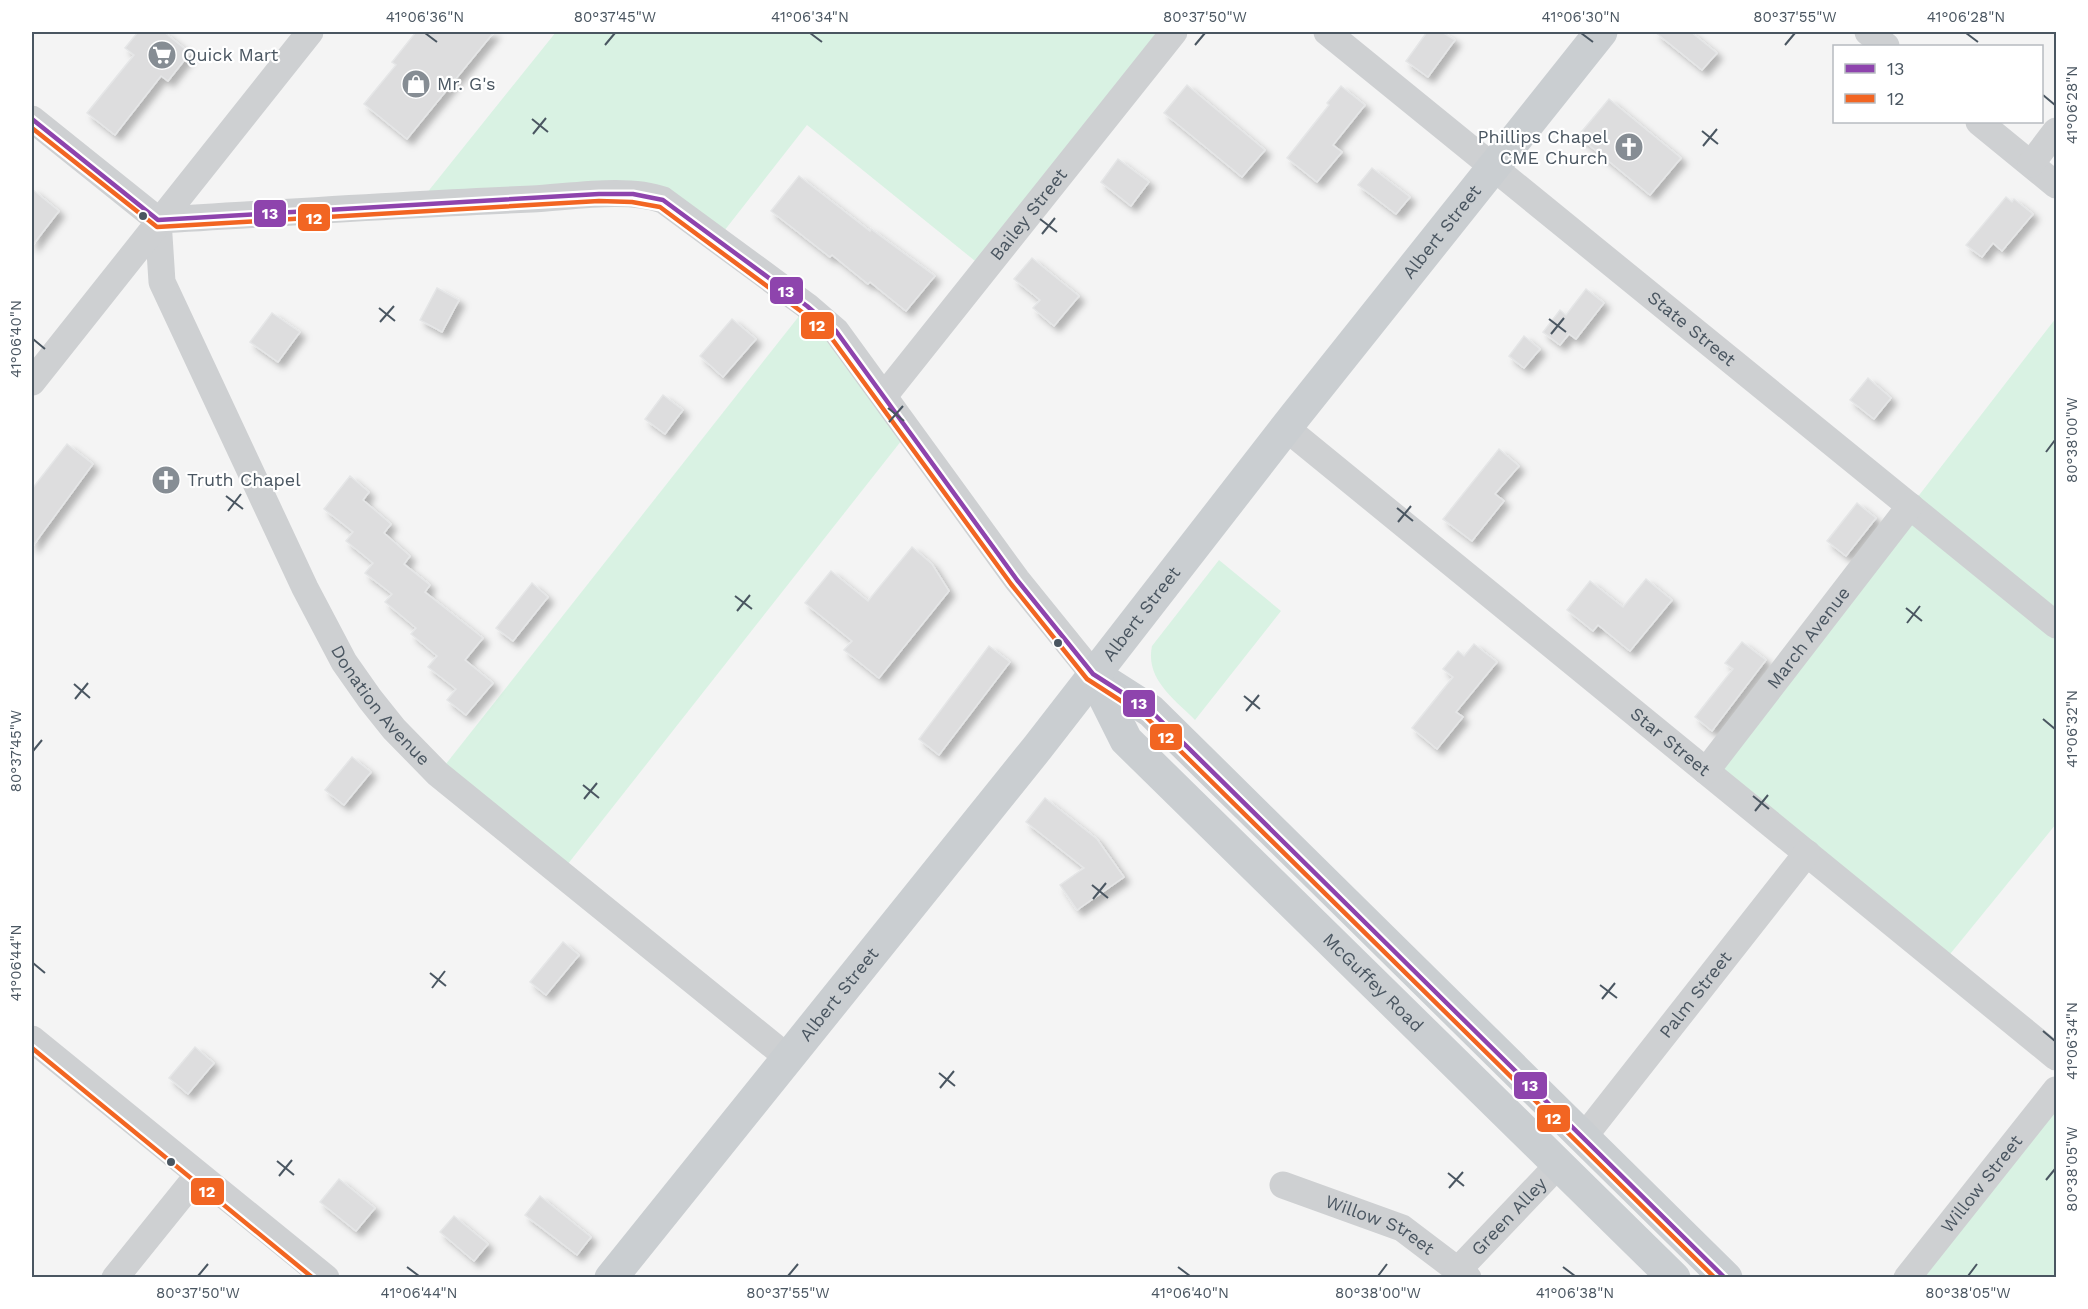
<svg xmlns="http://www.w3.org/2000/svg" width="2088" height="1309" font-family="'Work Sans',sans-serif">
<style>
.green{fill:#d9f2e3}
.building{fill:#ddddde;stroke:#e5e6e7;stroke-width:1.5;filter:url(#shadow)}
.lines{fill:none;stroke-linecap:round;stroke-linejoin:round}
.minor{stroke:#ced0d2;stroke-width:27}
.major{stroke:#caced1;stroke-width:33}
.bus-1-casing{stroke:#fff;stroke-width:9}
.bus-2-casing{stroke:#fff;stroke-width:9}
.bus-1{stroke:#8e44ad;stroke-width:4.5}
.bus-2{stroke:#f26522;stroke-width:4.5}
.ticks{fill:none;stroke:#4a5661;stroke-width:2}
.bus-dot{fill:#4a5661;stroke:#fff;stroke-width:2}
.labels{text-anchor:middle;stroke-width:4.5;stroke-linejoin:round;paint-order:stroke}
.poi-label{font-size:18px;fill:#4a5661;stroke:#fff;text-anchor:start}
.street-label{font-size:18px;fill:#4a5661;stroke:#fff}
.line-badge{stroke:#fff;stroke-width:2}
.badge-label{font-size:16px;text-anchor:middle;font-weight:bold;fill:#fff}
.neatline{fill:none;stroke:#4a5661;stroke-width:2}
.ticks-label{font-size:15px;text-anchor:middle;fill:#4a5661}
</style>
<defs>
<filter id="shadow"><feDropShadow dx="5.5" dy="5.5" stdDeviation="3" flood-color="#0004"/></filter>
</defs>
<rect width="100%" height="100%" fill="#f4f4f4"/>
<g class="green">
<polygon points="556,32 1174,32 985,269 807,125 717,240 663,200 418,204"/>
<polygon points="807,306 909,431 560,874 438,774"/>
<polygon points="2056,318 2056,824 1942,964 1706,771"/>
<path d="M 1219,560 L 1281,611 L 1195,720 C 1174,699 1145,679 1152,646 Z"/>
<polygon points="2056,1090 2056,1277 1907,1277"/>
</g>
<g class="building">
<polygon points="138,32 164,32 190,53 168,81 161,76 115,135 87,113 134,55 125,48"/>
<polygon points="416,32 494,32 407,139 364,104 396,65 392,62"/>
<polygon points="1427,32 1442,32 1455,40 1428,77 1406,61"/>
<polygon points="1655,32 1691,32 1717,53 1702,70"/>
<polygon points="1187,85 1265,150 1242,177 1164,113"/>
<polygon points="1341,86 1365,105 1333,145 1342,152 1317,182 1287,158 1329,105 1327,103"/>
<polygon points="1609,99 1681,158 1650,195 1578,136"/>
<polygon points="1118,159 1149,182 1131,206 1101,182"/>
<polygon points="1372,168 1410,197 1396,214 1358,185"/>
<polygon points="799,176 870,231 871,229 935,276 906,311 870,282 868,284 832,255 830,257 771,211"/>
<polygon points="32,189 59,211 32,246"/>
<polygon points="2006,197 2012,202 2014,199 2033,214 2002,251 1993,243 1982,257 1966,245"/>
<polygon points="1032,258 1079,296 1054,326 1033,308 1040,300 1014,279"/>
<polygon points="437,288 459,300 442,332 420,320"/>
<polygon points="1586,289 1604,303 1576,339 1569,334 1560,345 1543,332 1560,310 1566,315"/>
<polygon points="272,313 300,332 278,362 250,342"/>
<polygon points="732,319 756,339 723,377 700,356"/>
<polygon points="1524,336 1540,349 1524,368 1509,356"/>
<polygon points="1868,378 1891,398 1874,419 1850,400"/>
<polygon points="663,395 683,410 665,434 645,419"/>
<polygon points="67,444 93,464 32,547 32,489"/>
<polygon points="1499,449 1519,466 1495,494 1504,501 1472,541 1443,519"/>
<polygon points="350,476 369,492 363,500 391,524 384,533 410,556 404,564 430,585 425,592 483,638 465,660 493,683 466,715 447,700 456,689 428,667 437,656 411,634 416,628 385,602 392,594 365,573 373,563 346,541 353,532 324,509"/>
<polygon points="1857,503 1876,518 1846,556 1827,541"/>
<polygon points="912,547 932,564 949,591 879,678 844,650 852,641 805,603 831,571 868,601"/>
<polygon points="1646,579 1672,600 1630,651 1598,625 1593,631 1567,610 1590,581 1623,607"/>
<polygon points="532,583 548,597 513,641 496,628"/>
<polygon points="1742,642 1766,660 1712,731 1695,717 1733,669 1725,663"/>
<polygon points="1474,644 1497,662 1456,712 1463,717 1437,749 1412,728 1453,677 1443,669 1458,651 1464,656"/>
<polygon points="989,646 1010,662 939,755 919,739"/>
<polygon points="352,757 371,772 344,805 325,790"/>
<polygon points="1045,798 1097,839 1124,877 1077,910 1060,885 1084,868 1026,822"/>
<polygon points="563,942 579,955 546,995 530,982"/>
<polygon points="195,1047 214,1063 188,1094 169,1078"/>
<polygon points="339,1179 375,1208 356,1231 320,1202"/>
<polygon points="540,1196 591,1237 577,1255 525,1215"/>
<polygon points="454,1216 488,1244 474,1261 440,1232"/>
</g>
<g class="lines">
<g class="minor">
<path id="s1" d="M 1327,32 L 2056,625"/>
<polyline points="1868,32 1886,46"/>
<path d="M 32,119 L 158,220 C 282,213 407,204 532,199 C 570,197 628,187 663,200 L 807,306 L 836,331 L 1017,580 L 1093,674"/>
<polyline points="1979,122 2056,185"/>
<polyline points="2031,164 2056,131"/>
<path id="s2" d="M 158,220 L 162,282 L 305,588 L 344,662 L 370,699 L 394,729 L 438,774 L 787,1057"/>
<polyline points="32,382 310,32"/>
<path id="s3" d="M 884,396 L 1174,32"/>
<path id="s4" d="M 1286,428 L 2056,1057"/>
<path id="s5" d="M 1706,771 L 1910,506"/>
<polyline points="32,1039 326,1278"/>
<path id="s6" d="M 1583,1138 L 1807,853"/>
<path id="s7" d="M 1283,1185 L 1402,1228 L 1468,1278"/>
<path id="s8" d="M 1458,1270 L 1559,1164"/>
<polyline points="115,1278 198,1175"/>
<path id="s9" d="M 1907,1278 L 2056,1090"/>
</g>
<g class="major">
<polyline points="1093,674 1151,711 1726,1278"/>
<path id="s10" d="M 1093,674 L 1126,740 L 1674,1278"/>
<path id="s11" d="M 611,1278 L 1038,747 L 1295,416 L 1601,32"/>
</g>
<g class="bus-1-casing">
<polyline id="bus-1" points="32,119 158,220 599,194 633,194 663,200 807,306 836,331 1017,580 1093,674 1151,711 1725,1278"/>
</g>
<g class="bus-2-casing">
<g id="bus-2">
<polyline points="32,128 157,227 599,201 632,202 660,207 802,312 830,336 1011,584 1087,679 1146,717 1715,1278"/>
<polyline points="32,1048 313,1278"/>
</g>
</g>
<use href="#bus-1" class="bus-1"/>
<use href="#bus-2" class="bus-2"/>
</g>
<path class="ticks" d="M 425,33 L 437,42M 810,33 L 822,42M 1581,33 L 1593,42M 1966,33 L 1978,42M 605,45 L 615,33M 1195,45 L 1205,33M 1785,45 L 1795,33M 2043,95 L 2055,105M 532,119 L 548,132M 1702,131 L 1718,144M 533,134 L 546,118M 1703,146 L 1717,129M 1040,219 L 1057,232M 1042,234 L 1055,218M 379,308 L 395,321M 1549,319 L 1566,332M 380,322 L 394,306M 1551,334 L 1564,318M 33,339 L 45,349M 888,408 L 904,421M 889,422 L 903,406M 2046,452 L 2055,440M 226,496 L 243,509M 1397,508 L 1413,521M 228,511 L 241,494M 1398,522 L 1411,506M 735,596 L 752,609M 1906,608 L 1922,621M 737,611 L 750,595M 1907,623 L 1920,606M 74,684 L 90,698M 1244,696 L 1260,709M 75,699 L 88,683M 1246,711 L 1259,695M 2043,719 L 2055,729M 33,751 L 42,740M 583,785 L 599,798M 1753,796 L 1769,809M 584,799 L 597,783M 1755,811 L 1768,795M 1092,885 L 1108,898M 1093,899 L 1106,883M 33,963 L 45,973M 430,973 L 446,986M 1600,985 L 1617,998M 432,988 L 445,971M 1602,999 L 1615,983M 2043,1031 L 2055,1041M 939,1073 L 955,1086M 940,1088 L 954,1071M 277,1161 L 294,1175M 1448,1173 L 1464,1186M 279,1176 L 292,1160M 2046,1180 L 2055,1169M 1449,1188 L 1463,1172M 407,1267 L 419,1276M 1178,1267 L 1190,1276M 1563,1267 L 1575,1276M 198,1276 L 208,1264M 788,1276 L 798,1264M 1378,1276 L 1387,1264M 1968,1276 L 1977,1264"/>
<defs>
<g id="supermarket-disc" transform="scale(1.5)"><circle r="9.5" fill="#868d94" stroke="#fff"/><path d="M-6-5.5h2.5l.6 2H6L4.5 2H-2.5L-4.4-4H-6ZM-1.5 3.2a1.3 1.3 0 1 0 .1 0ZM3 3.2a1.3 1.3 0 1 0 .1 0Z" fill="#fff"/></g>
<g id="shop-disc" transform="scale(1.5)"><circle r="9.5" fill="#868d94" stroke="#fff"/><path d="M-5-2.5h2.3a2.7 3.5 0 0 1 5.4 0H5L5.5 6h-11ZM-1.5-2.5h3a1.5 2.3 0 0 0-3 0Z" fill="#fff"/></g>
<g id="church-disc" transform="scale(1.5)"><circle r="9.5" fill="#868d94" stroke="#fff"/><path d="M-1.2-6h2.4v3.5h3.3v2.4h-3.3V6h-2.4V-.1h-3.3v-2.4h3.3Z" fill="#fff"/></g>
</defs>
<g fill-rule="evenodd">
<use href="#supermarket-disc" x="162" y="55"/>
<use href="#shop-disc" x="416" y="84"/>
<use href="#church-disc" x="1629" y="147"/>
<use href="#church-disc" x="166" y="480"/>
</g>
<g class="bus-dot">
<circle cx="143" cy="216" r="5"/>
<circle cx="1058" cy="643" r="5"/>
<circle cx="171" cy="1162" r="5"/>
</g>
<g class="labels">
<g class="poi-label">
<text x="183" y="61">Quick Mart</text>
<text x="437" y="90">Mr. G's</text>
<text x="1608" y="143" text-anchor="end">Phillips Chapel<tspan x="1608" dy="21">CME Church</tspan></text>
<text x="187" y="486">Truth Chapel</text>
</g>
<g class="street-label">
<text dy="6" stroke="none"><textPath href="#s3" startOffset="232">Bailey Street</textPath></text>
<text dy="6" stroke="none"><textPath href="#s11" startOffset="1336">Albert Street</textPath></text>
<text dy="6" stroke="none"><textPath href="#s1" startOffset="470">State Street</textPath></text>
<text dy="6" stroke="none"><textPath href="#s11" startOffset="850">Albert Street</textPath></text>
<text dy="6" stroke="none"><textPath href="#s5" startOffset="168">March Avenue</textPath></text>
<text dy="6" stroke="none"><textPath href="#s2" startOffset="540">Donation Avenue</textPath></text>
<text dy="6" stroke="none"><textPath href="#s4" startOffset="496">Star Street</textPath></text>
<text dy="6" stroke="none"><textPath href="#s10" startOffset="420">McGuffey Road</textPath></text>
<text dy="6" stroke="none"><textPath href="#s11" startOffset="364">Albert Street</textPath></text>
<text dy="6" stroke="none"><textPath href="#s6" startOffset="182">Palm Street</textPath></text>
<text dy="6" stroke="none"><textPath href="#s9" startOffset="120">Willow Street</textPath></text>
<text dy="6" stroke="none"><textPath href="#s8" startOffset="74">Green Alley</textPath></text>
<text dy="6" stroke="none"><textPath href="#s7" startOffset="105">Willow Street</textPath></text>
</g>
</g>
<g class="line-badge">
<rect x="253" y="199" width="34" height="29" rx="6" fill="#8e44ad"/>
<rect x="297" y="203" width="34" height="29" rx="6" fill="#f26522"/>
<rect x="769" y="276" width="35" height="29" rx="6" fill="#8e44ad"/>
<rect x="800" y="311" width="35" height="29" rx="6" fill="#f26522"/>
<rect x="1122" y="689" width="34" height="29" rx="6" fill="#8e44ad"/>
<rect x="1149" y="723" width="34" height="28" rx="6" fill="#f26522"/>
<rect x="1513" y="1071" width="35" height="29" rx="6" fill="#8e44ad"/>
<rect x="1536" y="1104" width="35" height="29" rx="6" fill="#f26522"/>
<rect x="190" y="1177" width="35" height="29" rx="6" fill="#f26522"/>
</g>
<g class="badge-label">
<text x="270" y="219">13</text>
<text x="314" y="224">12</text>
<text x="786" y="297">13</text>
<text x="817" y="331">12</text>
<text x="1139" y="709">13</text>
<text x="1166" y="743">12</text>
<text x="1530" y="1091">13</text>
<text x="1553" y="1124">12</text>
<text x="207" y="1197">12</text>
</g>
<rect width="2088" height="1309" fill="none" stroke="#ffffff" stroke-width="66"/>
<rect x="1833" y="45" width="210" height="78" fill="#ffffff" stroke="#b7bbc0" stroke-width="1.5"/>
<rect x="1845" y="64" width="30" height="9" fill="#8e44ad" stroke="#b7bbc0" stroke-width="1.5"/>
<text x="1887" y="75" font-size="18" fill="#4a5661">13</text>
<rect x="1845" y="94" width="30" height="9" fill="#f26522" stroke="#b7bbc0" stroke-width="1.5"/>
<text x="1887" y="105" font-size="18" fill="#4a5661">12</text>
<rect x="33" y="33" width="2022" height="1243" class="neatline"/>
<g class="ticks-label">
<text x="425" y="22">41°06'36"N</text>
<text x="615" y="22">80°37'45"W</text>
<text x="810" y="22">41°06'34"N</text>
<text x="1205" y="22">80°37'50"W</text>
<text x="1581" y="22">41°06'30"N</text>
<text x="1795" y="22">80°37'55"W</text>
<text x="1966" y="22">41°06'28"N</text>
<text transform="translate(2072 105) rotate(-90)" y="5">41°06'28"N</text>
<text transform="translate(16 339) rotate(-90)" y="5">41°06'40"N</text>
<text transform="translate(2072 440) rotate(-90)" y="5">80°38'00"W</text>
<text transform="translate(2072 729) rotate(-90)" y="5">41°06'32"N</text>
<text transform="translate(16 751) rotate(-90)" y="5">80°37'45"W</text>
<text transform="translate(16 963) rotate(-90)" y="5">41°06'44"N</text>
<text transform="translate(2072 1041) rotate(-90)" y="5">41°06'34"N</text>
<text transform="translate(2072 1169) rotate(-90)" y="5">80°38'05"W</text>
<text x="198" y="1298">80°37'50"W</text>
<text x="419" y="1298">41°06'44"N</text>
<text x="788" y="1298">80°37'55"W</text>
<text x="1190" y="1298">41°06'40"N</text>
<text x="1378" y="1298">80°38'00"W</text>
<text x="1575" y="1298">41°06'38"N</text>
<text x="1968" y="1298">80°38'05"W</text>
</g>
</svg>
